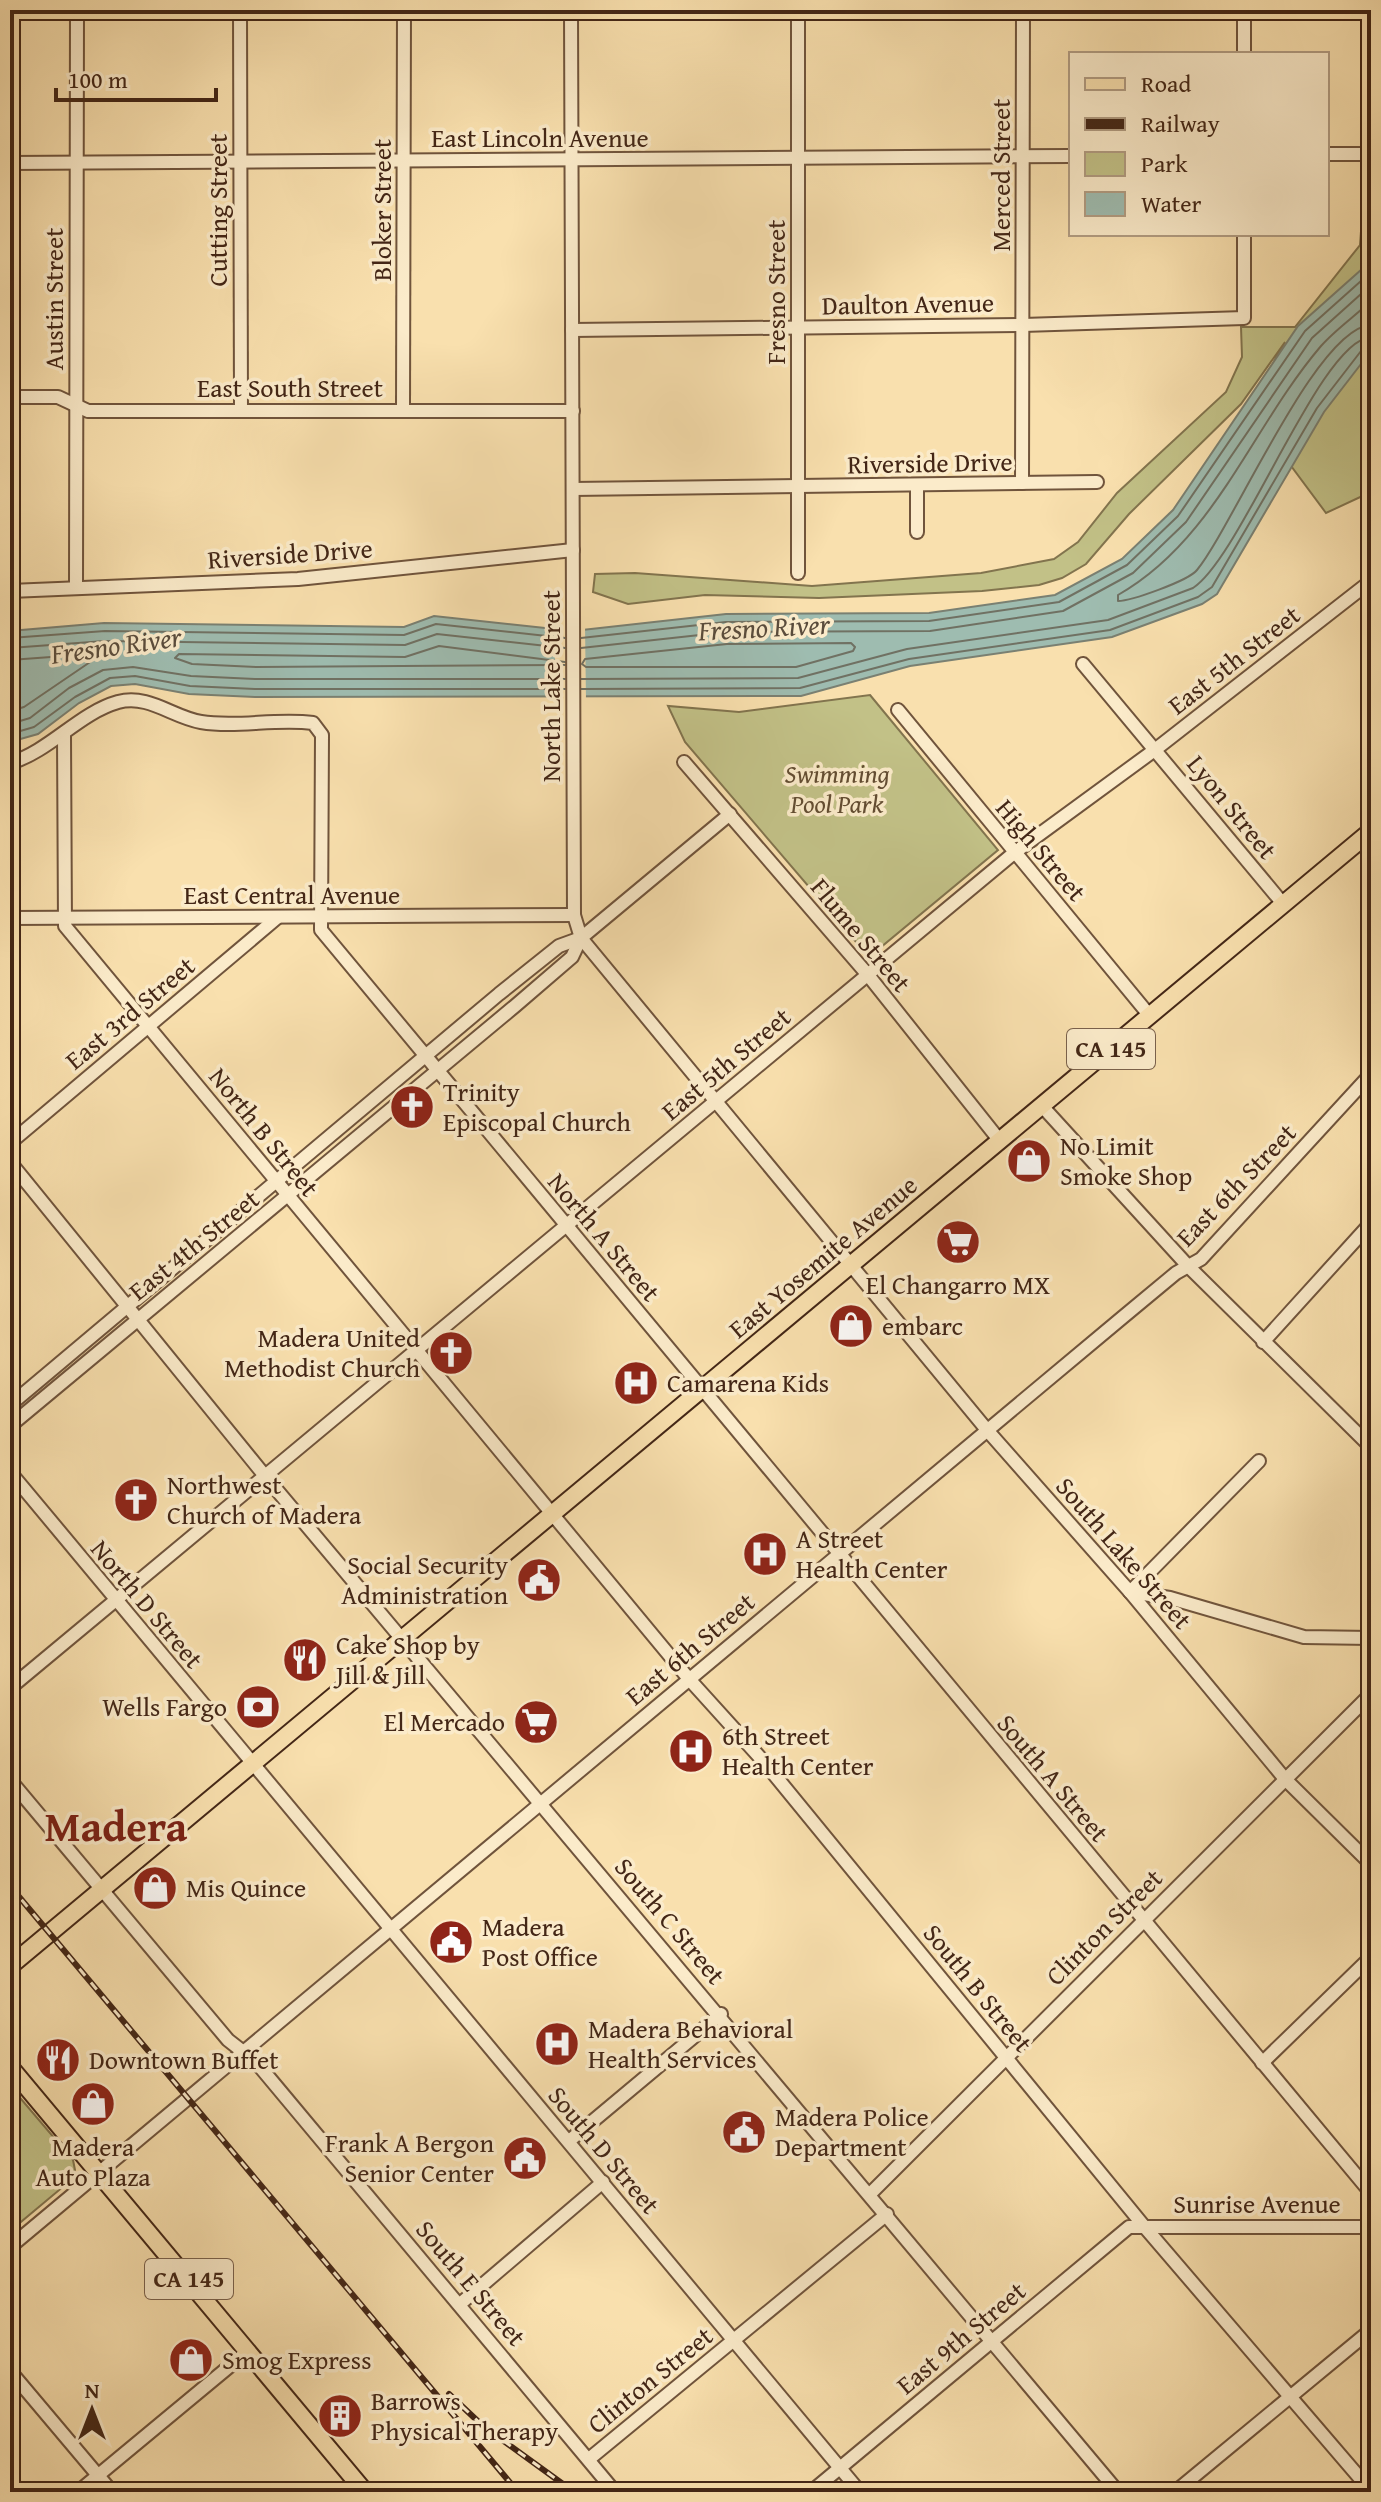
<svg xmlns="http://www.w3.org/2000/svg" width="1381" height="2502" font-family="'Gentium Book Plus',serif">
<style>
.green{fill:#c2c187;stroke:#82744e;stroke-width:2}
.water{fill:#9ebcb0;stroke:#7a8072;stroke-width:2}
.pier{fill:#f9e0ae}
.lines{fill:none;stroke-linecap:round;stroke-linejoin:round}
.shore{stroke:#707163;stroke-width:2}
.minor-casing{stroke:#70543c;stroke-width:16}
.major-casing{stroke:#432616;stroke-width:20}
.minor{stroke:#fbebca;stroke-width:12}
.major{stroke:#f9e0ae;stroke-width:16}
.rail-casing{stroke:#432616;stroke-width:6}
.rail{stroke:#fbebca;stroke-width:3;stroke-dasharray:9;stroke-linecap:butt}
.labels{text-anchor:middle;stroke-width:7;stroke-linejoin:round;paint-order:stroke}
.shield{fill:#fbebca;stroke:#7a614c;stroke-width:2}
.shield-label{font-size:24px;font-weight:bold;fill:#432616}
.street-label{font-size:26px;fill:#432616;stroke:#fbebca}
.park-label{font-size:26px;font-style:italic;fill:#634d32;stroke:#fbebca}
.poi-label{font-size:26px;fill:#432616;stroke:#fbebca;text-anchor:start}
.water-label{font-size:28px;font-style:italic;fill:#5a4c3c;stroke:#fbebca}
.town-label{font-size:42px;font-weight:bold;fill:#7a1f14;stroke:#fbebca}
</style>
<rect width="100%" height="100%" fill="#f9e0ae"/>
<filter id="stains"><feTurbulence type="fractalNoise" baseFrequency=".0025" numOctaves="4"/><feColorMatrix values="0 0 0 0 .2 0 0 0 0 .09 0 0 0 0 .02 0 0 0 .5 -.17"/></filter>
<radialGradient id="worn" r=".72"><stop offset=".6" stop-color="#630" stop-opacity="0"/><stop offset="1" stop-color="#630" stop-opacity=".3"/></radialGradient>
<g class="green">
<polygon points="1371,225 1371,492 1326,513 1248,408 1285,342 1241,404 1129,514 1086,564 1062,578 1039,585 982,591 819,598 705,595 628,604 593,592 595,574 635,573 812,586 981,573 1054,559 1078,542 1117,493 1226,392 1242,357 1241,327 1295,327 1360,245 1361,231"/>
<polygon points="870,695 998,850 869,957 685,742 668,706 739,712"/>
<polygon points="10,2086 73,2160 75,2170 70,2181 10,2231"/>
</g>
<polygon class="water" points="1371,261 1371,351 1324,412 1217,594 1202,604 1112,637 910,666 801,696 255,697 189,694 135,684 111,686 79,703 38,734 10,742 10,631 104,623 404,627 434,616 573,631 726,614 929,613 1055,595 1122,559 1173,510 1298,326"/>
<polygon class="pier" points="555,625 585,625 586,701 555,701"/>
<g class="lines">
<g class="shore">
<path d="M 1371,301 C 1355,316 1335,330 1321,346 C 1251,428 1215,540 1118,595 L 1118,601 C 1131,601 1188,581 1197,570 C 1233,526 1317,327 1371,325"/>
<polyline points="10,638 105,631 404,635 436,624 565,638"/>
<polyline points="581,638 726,622 929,621 1059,602 1127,565 1178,516 1305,331 1371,272"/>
<polygon points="851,643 855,647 853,651 796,667 586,667 582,664 585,659 727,644"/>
<polyline points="10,648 105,641 405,645 437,634 565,648"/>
<polyline points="581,648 727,632 930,631 1063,611 1133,573 1186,522 1312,338 1371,285"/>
<polyline points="10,660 92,654 96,658 24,707 10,711"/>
<polyline points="565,662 439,646 405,657 179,654 175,658 192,664 256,667 565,665"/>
<path d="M 581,679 L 798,678 L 907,649 L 1108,620 L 1193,588 C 1242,556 1320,340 1371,337"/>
<polyline points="581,689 800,688 909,659 1110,630 1198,597 1212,587 1317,408 1361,351 1371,347"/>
<polyline points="10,724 30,718 69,688 103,670 133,667 191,676 255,679 565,679"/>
<polyline points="10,734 34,727 75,697 110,678 135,676 190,686 255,689 565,689"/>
</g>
<g class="minor-casing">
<g id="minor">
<polyline points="240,10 241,409"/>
<polyline points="571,10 574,915 581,938 987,1430 1130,1592 1285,1779 1371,1864"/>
<polyline points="798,10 798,573"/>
<polyline points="1244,10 1244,54"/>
<polyline points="1327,154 1371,154"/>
<polyline points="10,163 1071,156"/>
<polyline points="572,330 1023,325 1244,318 1244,234"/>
<polyline points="10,397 58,397 88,411 573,411"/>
<polyline points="403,409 404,10"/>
<polyline points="1022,483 1023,10"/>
<polyline points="917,485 917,532"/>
<polyline points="573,489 1097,482"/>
<polyline points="76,587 77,10"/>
<polyline points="10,591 298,579 573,550"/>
<polyline points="1083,664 1284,905"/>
<polyline points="898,710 1150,1016"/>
<polyline points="64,735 65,926 689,1679 764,1762 1143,2225 1371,2491"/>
<polyline points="684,762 868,975 1000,1141"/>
<path d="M 10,763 C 50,751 79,713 118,702 C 149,694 172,717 201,722 C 237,728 276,718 313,723 L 322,735 L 321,930 L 1371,2193"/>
<polyline points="10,918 574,915"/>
<polyline points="1042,1106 1188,1266 1371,1447"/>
<polyline points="10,1143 278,917"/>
<polyline points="10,1162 265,1476 1118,2492"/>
<polyline points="1263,1342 1371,1223"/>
<polyline points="10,1405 499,994 559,946 581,938 730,814"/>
<polyline points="10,1426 515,1006 572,957 581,938"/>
<polyline points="10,1472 860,2492"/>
<polyline points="1130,1592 1170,1598 1304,1637 1371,1638"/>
<polyline points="1130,1592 1259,1461"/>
<polyline points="10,1688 1014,853 1156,749 1371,581"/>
<polyline points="10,1780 228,2040 256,2062 615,2492"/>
<polyline points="1262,2063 1371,1957"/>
<polyline points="569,2141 721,2014"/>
<polyline points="870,2194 1371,1694"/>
<polyline points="10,2247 1123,1317 1176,1273 1201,1259 1371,1074"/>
<polyline points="460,2304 603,2182"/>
<polyline points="10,2371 112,2492"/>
<polyline points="589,2459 887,2214"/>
<polyline points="78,2492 248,2351"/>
<polyline points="811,2492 1129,2227 1371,2227"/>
<polyline points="1175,2492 1371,2330"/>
</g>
</g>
<g class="major-casing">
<g id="major">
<polyline points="10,1966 1371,831"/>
<polyline points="10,2067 365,2492"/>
</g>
</g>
<use href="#minor" class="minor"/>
<use href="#major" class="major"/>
<g class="rail-casing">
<g id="rail">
<polyline points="10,1886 518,2492"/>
<polyline points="449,2394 483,2426 574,2492"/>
</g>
</g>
<use href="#rail" class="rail"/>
</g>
<defs>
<g id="church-disc" transform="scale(2.3)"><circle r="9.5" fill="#8f2418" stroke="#fbebca"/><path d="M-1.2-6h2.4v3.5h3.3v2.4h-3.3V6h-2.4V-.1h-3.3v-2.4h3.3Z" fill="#fff"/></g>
<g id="shop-disc" transform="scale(2.3)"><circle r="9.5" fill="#8f2418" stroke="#fbebca"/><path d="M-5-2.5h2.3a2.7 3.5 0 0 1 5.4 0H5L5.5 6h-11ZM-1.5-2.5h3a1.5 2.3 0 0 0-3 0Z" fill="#fff"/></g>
<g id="supermarket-disc" transform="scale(2.3)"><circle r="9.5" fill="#8f2418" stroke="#fbebca"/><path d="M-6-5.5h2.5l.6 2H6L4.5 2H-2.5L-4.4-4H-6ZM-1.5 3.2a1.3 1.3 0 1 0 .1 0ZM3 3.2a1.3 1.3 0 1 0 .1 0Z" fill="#fff"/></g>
<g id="hospital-disc" transform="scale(2.3)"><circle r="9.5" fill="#8f2418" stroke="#fbebca"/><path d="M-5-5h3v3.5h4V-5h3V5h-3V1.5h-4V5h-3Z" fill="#fff"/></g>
<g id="civic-disc" transform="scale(2.3)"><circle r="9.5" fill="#8f2418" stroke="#fbebca"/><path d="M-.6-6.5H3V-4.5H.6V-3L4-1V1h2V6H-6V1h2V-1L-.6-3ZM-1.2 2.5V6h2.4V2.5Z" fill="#fff"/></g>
<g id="restaurant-disc" transform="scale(2.3)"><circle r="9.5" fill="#8f2418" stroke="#fbebca"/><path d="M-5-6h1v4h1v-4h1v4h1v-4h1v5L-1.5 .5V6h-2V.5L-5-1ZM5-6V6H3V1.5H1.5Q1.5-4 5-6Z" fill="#fff"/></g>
<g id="bank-disc" transform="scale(2.3)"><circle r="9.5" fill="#8f2418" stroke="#fbebca"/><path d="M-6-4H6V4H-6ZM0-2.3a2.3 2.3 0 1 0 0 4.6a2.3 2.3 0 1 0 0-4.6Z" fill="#fff"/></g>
<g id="building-disc" transform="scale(2.3)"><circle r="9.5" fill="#8f2418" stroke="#fbebca"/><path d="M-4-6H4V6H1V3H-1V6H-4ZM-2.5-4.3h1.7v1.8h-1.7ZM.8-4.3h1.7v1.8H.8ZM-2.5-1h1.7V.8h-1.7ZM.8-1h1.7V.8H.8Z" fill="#fff"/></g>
</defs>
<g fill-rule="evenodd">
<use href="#church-disc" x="412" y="1107"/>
<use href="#shop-disc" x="1029" y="1161"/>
<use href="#supermarket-disc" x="958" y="1242"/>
<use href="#shop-disc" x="851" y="1326"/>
<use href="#church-disc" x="451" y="1353"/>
<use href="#hospital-disc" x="636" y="1383"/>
<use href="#church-disc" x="136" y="1500"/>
<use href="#hospital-disc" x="765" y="1554"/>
<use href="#civic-disc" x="539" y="1580"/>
<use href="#restaurant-disc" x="305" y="1660"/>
<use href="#bank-disc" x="258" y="1707"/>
<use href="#supermarket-disc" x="536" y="1722"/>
<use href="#hospital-disc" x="691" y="1751"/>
<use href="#shop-disc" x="155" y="1888"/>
<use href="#civic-disc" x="451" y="1942"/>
<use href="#hospital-disc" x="557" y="2044"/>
<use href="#restaurant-disc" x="58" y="2060"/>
<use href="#shop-disc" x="93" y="2104"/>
<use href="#civic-disc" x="744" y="2132"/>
<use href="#civic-disc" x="525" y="2158"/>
<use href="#shop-disc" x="191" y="2360"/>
<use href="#building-disc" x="340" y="2416"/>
</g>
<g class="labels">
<g class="shield">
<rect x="1067" y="1029" width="88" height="40" rx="6"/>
<rect x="145" y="2259" width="88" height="40" rx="6"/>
</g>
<g class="shield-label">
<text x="1111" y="1057">CA 145</text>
<text x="189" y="2287">CA 145</text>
</g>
<g class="street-label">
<text x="540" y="147">East Lincoln Avenue</text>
<text transform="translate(1001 175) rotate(-90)" y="9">Merced Street</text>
<text transform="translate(218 210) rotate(-90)" y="9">Cutting Street</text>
<text transform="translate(382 210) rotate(-90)" y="9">Bloker Street</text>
<text transform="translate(776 292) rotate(-90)" y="9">Fresno Street</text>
<text transform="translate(54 299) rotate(-90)" y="9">Austin Street</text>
<text transform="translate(908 304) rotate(-1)" y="9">Daulton Avenue</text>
<text x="290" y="397">East South Street</text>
<text transform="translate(930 463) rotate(-1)" y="9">Riverside Drive</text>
<text transform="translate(290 554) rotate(-4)" y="9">Riverside Drive</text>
<text transform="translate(1234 660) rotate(-38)" y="9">East 5th Street</text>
<text transform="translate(551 686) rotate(-90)" y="9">North Lake Street</text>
<text transform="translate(1232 807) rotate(51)" y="9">Lyon Street</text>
<text transform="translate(1041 850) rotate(50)" y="9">High Street</text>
<text x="292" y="904">East Central Avenue</text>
<text transform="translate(861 935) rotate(50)" y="9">Flume Street</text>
<text transform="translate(130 1013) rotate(-40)" y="9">East 3rd Street</text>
<text transform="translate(726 1064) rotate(-40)" y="9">East 5th Street</text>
<text transform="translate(264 1132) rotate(51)" y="9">North B Street</text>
<text transform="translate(1236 1185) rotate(-46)" y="9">East 6th Street</text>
<text transform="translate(604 1237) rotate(50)" y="9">North A Street</text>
<text transform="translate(194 1245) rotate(-39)" y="9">East 4th Street</text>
<text transform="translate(823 1257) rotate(-40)" y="9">East Yosemite Avenue</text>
<text transform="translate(1124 1553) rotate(49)" y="9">South Lake Street</text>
<text transform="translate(147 1604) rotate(50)" y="9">North D Street</text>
<text transform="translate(690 1649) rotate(-40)" y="9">East 6th Street</text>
<text transform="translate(1053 1778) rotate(50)" y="9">South A Street</text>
<text transform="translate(670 1921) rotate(50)" y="9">South C Street</text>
<text transform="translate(1104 1927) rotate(-45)" y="9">Clinton Street</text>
<text transform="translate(978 1988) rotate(51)" y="9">South B Street</text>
<text transform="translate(604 2150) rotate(50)" y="9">South D Street</text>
<text x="1257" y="2213">Sunrise Avenue</text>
<text transform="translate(471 2283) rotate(50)" y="9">South E Street</text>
<text transform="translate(961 2338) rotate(-40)" y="9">East 9th Street</text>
<text transform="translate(650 2380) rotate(-39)" y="9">Clinton Street</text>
</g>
<g class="park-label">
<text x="837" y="783">Swimming<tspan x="837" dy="30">Pool Park</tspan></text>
</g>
<g class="poi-label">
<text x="443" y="1101">Trinity<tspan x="443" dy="30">Episcopal Church</tspan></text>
<text x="1060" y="1155">No Limit<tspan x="1060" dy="30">Smoke Shop</tspan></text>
<text x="958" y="1294" text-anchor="middle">El Changarro MX</text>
<text x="882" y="1335">embarc</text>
<text x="420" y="1347" text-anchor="end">Madera United<tspan x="420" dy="30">Methodist Church</tspan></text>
<text x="667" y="1392">Camarena Kids</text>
<text x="167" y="1494">Northwest<tspan x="167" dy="30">Church of Madera</tspan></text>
<text x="796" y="1548">A Street<tspan x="796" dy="30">Health Center</tspan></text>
<text x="508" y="1574" text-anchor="end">Social Security<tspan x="508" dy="30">Administration</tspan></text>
<text x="336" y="1654">Cake Shop by<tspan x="336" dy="30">Jill &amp; Jill</tspan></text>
<text x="227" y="1716" text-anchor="end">Wells Fargo</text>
<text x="505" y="1731" text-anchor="end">El Mercado</text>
<text x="722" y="1745">6th Street<tspan x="722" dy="30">Health Center</tspan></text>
<text x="186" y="1897">Mis Quince</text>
<text x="482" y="1936">Madera<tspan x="482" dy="30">Post Office</tspan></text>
<text x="588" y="2038">Madera Behavioral<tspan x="588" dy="30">Health Services</tspan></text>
<text x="89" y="2069">Downtown Buffet</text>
<text x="775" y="2126">Madera Police<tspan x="775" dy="30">Department</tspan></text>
<text x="494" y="2152" text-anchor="end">Frank A Bergon<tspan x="494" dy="30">Senior Center</tspan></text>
<text x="93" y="2156" text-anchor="middle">Madera<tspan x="93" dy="30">Auto Plaza</tspan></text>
<text x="222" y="2369">Smog Express</text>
<text x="371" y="2410">Barrows<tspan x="371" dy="30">Physical Therapy</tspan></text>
</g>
<g class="water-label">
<text transform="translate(764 627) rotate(-3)" y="10">Fresno River</text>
<text transform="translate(116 645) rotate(-8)" y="10">Fresno River</text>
</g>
<g class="town-label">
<text x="116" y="1841">Madera</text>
</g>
</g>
<rect width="1381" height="2502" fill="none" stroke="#f9e0ae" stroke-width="40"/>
<rect x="12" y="12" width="1357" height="2478" fill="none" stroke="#432616" stroke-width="4"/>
<rect x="20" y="20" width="1341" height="2462" fill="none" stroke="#432616" stroke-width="2"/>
<rect x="1069" y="52" width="260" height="184" fill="#fbebca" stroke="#b19c82" stroke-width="2"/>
<rect x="1085" y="78" width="40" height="12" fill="#f9e0ae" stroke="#b19c82" stroke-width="2"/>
<text x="1141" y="92" font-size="24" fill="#432616">Road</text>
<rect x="1085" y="118" width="40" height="12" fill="#432616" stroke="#b19c82" stroke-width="2"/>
<text x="1141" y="132" font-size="24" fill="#432616">Railway</text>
<rect x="1085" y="152" width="40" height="24" fill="#c2c187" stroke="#b19c82" stroke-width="2"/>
<text x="1141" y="172" font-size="24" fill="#432616">Park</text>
<rect x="1085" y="192" width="40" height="24" fill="#9ebcb0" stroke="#b19c82" stroke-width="2"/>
<text x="1141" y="212" font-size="24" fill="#432616">Water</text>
<g transform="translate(92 2410)" stroke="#fbebca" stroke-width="6" paint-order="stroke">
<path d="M0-6L14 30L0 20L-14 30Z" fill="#432616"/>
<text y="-12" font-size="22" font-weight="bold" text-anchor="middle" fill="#432616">N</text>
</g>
<path d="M56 88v12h160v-12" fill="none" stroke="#432616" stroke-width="4"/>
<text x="68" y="88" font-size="24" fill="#432616" stroke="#fbebca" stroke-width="6" paint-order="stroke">100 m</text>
<rect width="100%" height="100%" filter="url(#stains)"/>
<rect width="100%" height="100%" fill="url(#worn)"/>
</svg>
